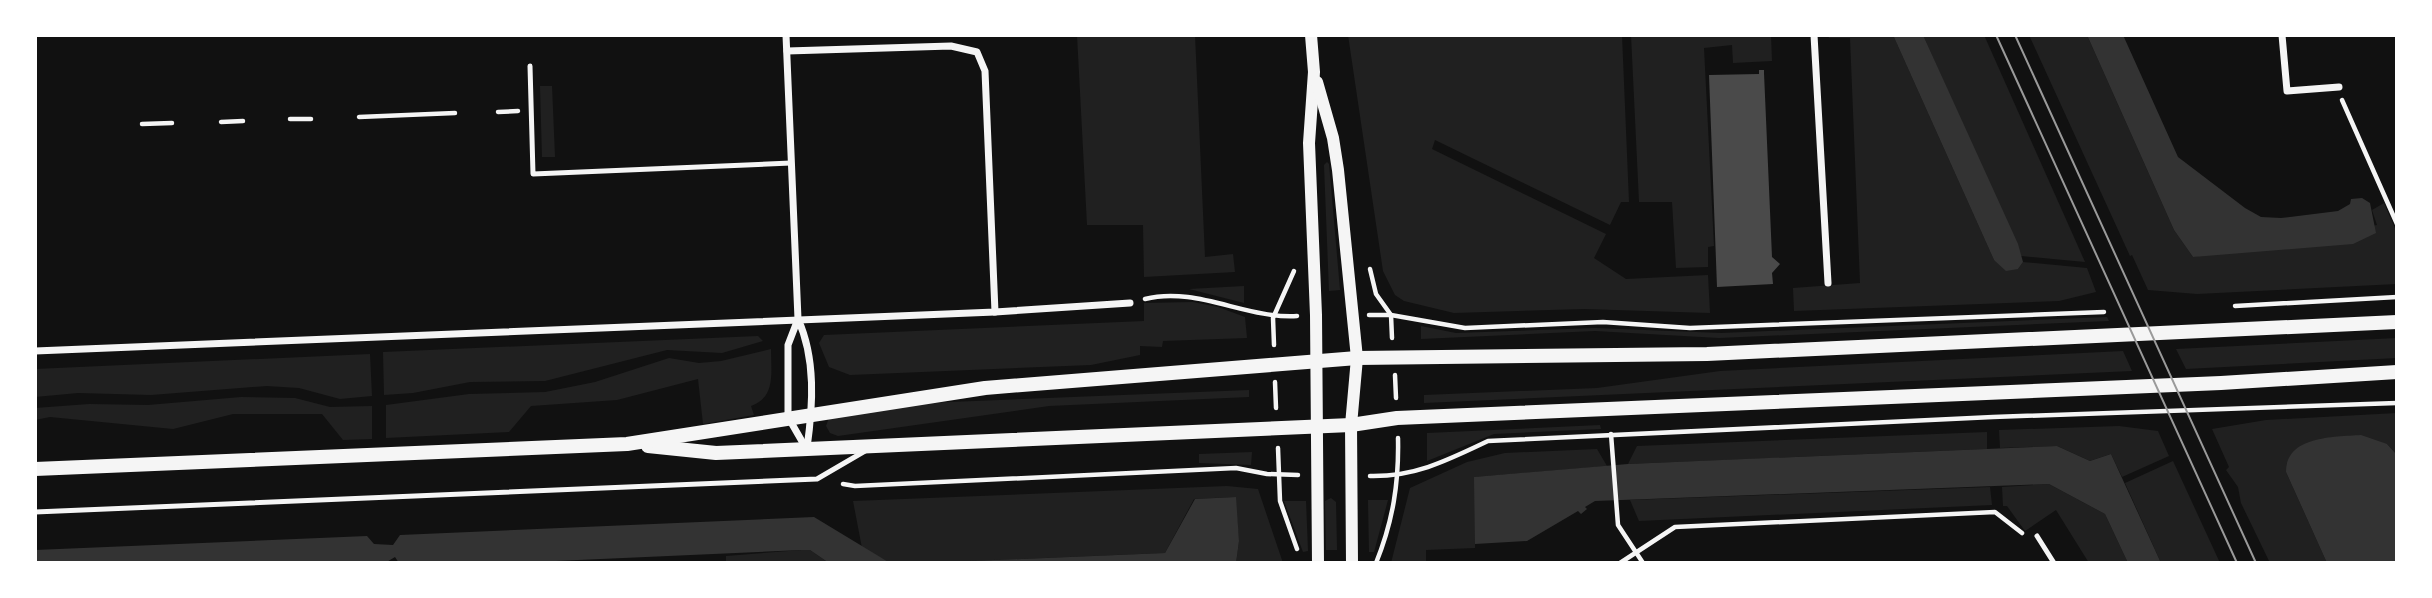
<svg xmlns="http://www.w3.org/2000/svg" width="2432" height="598" font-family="Raleway,sans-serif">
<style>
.green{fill:#202020}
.water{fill:#333}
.building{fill:#4a4a4a}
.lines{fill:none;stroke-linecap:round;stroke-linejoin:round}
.path{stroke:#f5f5f5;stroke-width:4.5}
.service{stroke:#f5f5f5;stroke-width:5}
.minor{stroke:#f5f5f5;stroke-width:7}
.tertiary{stroke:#f5f5f5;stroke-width:12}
.secondary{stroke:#f5f5f5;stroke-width:14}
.tram{stroke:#9a9a9a;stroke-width:2}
</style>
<rect width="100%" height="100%" fill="#111"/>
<g class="green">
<polygon points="1077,35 1195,35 1205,257 1233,254 1235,272 1144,277 1143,225 1087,225"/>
<polygon points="1348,35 1622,35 1629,202 1621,202 1610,225 1435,140 1432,149 1606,234 1594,258 1626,279 1708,275 1710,313 1584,309 1454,313 1404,301 1395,295 1383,271"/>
<polygon points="1631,35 1771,35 1772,61 1733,63 1732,45 1704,48 1714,246 1708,247 1708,267 1676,268 1672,202 1639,202"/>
<polygon points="1828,35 1893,35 1994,260 2018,269 2023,262 2087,268 2096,292 2059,301 1794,311 1793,288 1860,283 1850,38 1829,38"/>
<polygon points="1923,35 1984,35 2085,262 2021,256"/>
<polygon points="2029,35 2087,35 2174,230 2193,257 2377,225 2372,210 2384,203 2397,233 2397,284 2197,294 2148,290 2132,255 2130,256"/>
<polygon points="540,86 552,86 555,157 542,157"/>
<polygon points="1327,162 1329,164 1340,290 1329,291 1324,165"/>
<polygon points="1244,286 1244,303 1189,289"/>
<polygon points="1193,302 1218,307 1245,317 1247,338 1163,341 1162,347 1140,346 1140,355 1091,365 850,375 829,367 819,343 824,335 1144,321 1144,303"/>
<polygon points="2107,317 2109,321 1719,338 1595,331 1421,339 1421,326 1456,333 1595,328 1721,333"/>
<polygon points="758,336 763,341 722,353 667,350 545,381 470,382 413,393 384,395 383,352"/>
<polygon points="2397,338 2397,358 2186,369 2176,349"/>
<path d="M 771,349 C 771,373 776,397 751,406 L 754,415 L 703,424 L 698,379 L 617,400 L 531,406 L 509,432 L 386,438 L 386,405 L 469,394 L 545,392 L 595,382 L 669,358 L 699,363 L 721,361 Z"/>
<polygon points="2123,351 2132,371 1424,403 1424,395 1597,388 1720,371"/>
<polygon points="370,354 372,396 340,399 299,388 267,386 151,395 78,393 35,397 35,369"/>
<polygon points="1249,390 1249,397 1049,406 838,436 830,433 826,426 829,418 925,403"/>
<polygon points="241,397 295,398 330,407 372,406 372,439 343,440 322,414 233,414 173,429 50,417 35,420 35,408 89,404 148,405"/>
<polygon points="2397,413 2397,455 2387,444 2286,472 2327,563 2270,563 2241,503 2238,487 2226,470 2229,467 2212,429 2266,420"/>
<polygon points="1600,425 1601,429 1494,434 1427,461 1427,433"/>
<polygon points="2119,426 2158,431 2169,456 2122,477 2111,454 2090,461 2057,446 2000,448 1999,430"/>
<polygon points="1987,432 1987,449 1628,464 1637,446"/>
<polygon points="1597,449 1607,466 1475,477 1475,548 1426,550 1426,563 1391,563 1410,488 1467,462 1505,453"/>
<polygon points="1252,452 1251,465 1199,463 1199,454"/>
<polygon points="2173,461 2220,563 2161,563 2125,483"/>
<polygon points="2049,484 2105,514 2128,563 2089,563 2056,510 2025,531 2007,506 2003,506 2002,487"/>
<polygon points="1227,486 1258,489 1283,563 1236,563 1239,541 1235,497 1194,499 1165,553 922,563 890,563 862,548 853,501"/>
<polygon points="1990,487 1992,505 1639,521 1630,500"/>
<polygon points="1331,498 1336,502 1337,550 1326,550 1325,501"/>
<polygon points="1368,500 1388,500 1374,552 1369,552"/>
<polygon points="1284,501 1306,501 1308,551 1303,552"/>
<polygon points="801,550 810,550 829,563 726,563 726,556"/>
</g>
<g class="water">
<polygon points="1893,35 1923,35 2018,244 2023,262 2018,269 2006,271 1994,260"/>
<polygon points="2087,35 2123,35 2178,157 2245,208 2261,217 2281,218 2338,211 2350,204 2351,199 2362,198 2370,203 2376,233 2353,244 2193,257 2174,230"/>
<path d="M 2361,435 L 2387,444 L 2397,455 L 2397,563 L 2327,563 L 2286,472 C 2286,436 2333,437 2361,435 Z"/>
<polygon points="2057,446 2090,461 2111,454 2161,563 2128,563 2105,514 2049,484 1595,501 1585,507 1587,509 1581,514 1578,511 1527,541 1475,544 1474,477 1628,464"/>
<polygon points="1236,497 1239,541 1236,563 922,563 1165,553 1195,499"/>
<polygon points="814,517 890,563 829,563 810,550 801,550 511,563 399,563 395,557 385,563 35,563 35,550 367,536 374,544 393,545 400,535"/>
</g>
<polygon class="building" points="1759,70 1764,70 1764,73 1772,257 1780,264 1772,273 1773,284 1717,287 1709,75 1759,74"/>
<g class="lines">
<g class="path">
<polyline points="2342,100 2397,224"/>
<polyline points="498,112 518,111"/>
<polyline points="359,117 455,113"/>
<polyline points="290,119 311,119"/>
<polyline points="221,122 243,121"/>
<polyline points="142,124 172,123"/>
<polyline points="1370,269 1376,294 1391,315 1392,338"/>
<path d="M 1145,299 C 1196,286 1246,319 1297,316"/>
<polyline points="2235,306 2397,297"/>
<polyline points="1369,315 1391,315 1465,328 1603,322 1690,328 2104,312"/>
<polyline points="1274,345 1273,318 1294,271"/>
<polyline points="1395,375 1396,398"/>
<polyline points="1275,382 1276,408"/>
<polyline points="1611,434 1618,525 1643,563"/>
<polyline points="1278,448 1280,501 1297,549"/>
<path d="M 1370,476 C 1415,477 1448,460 1488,441 L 1993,417 L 2397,403"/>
<polyline points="843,484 855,486 1236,468 1267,474 1298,475"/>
<path d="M 1376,563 C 1393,521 1399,483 1398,438"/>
<polyline points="1620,563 1675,527 1995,512 2022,533"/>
</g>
<g class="service">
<polyline points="530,66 533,174 791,163"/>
<polyline points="35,512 817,479 865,451"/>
<polyline points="2037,536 2054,563"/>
</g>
<g class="minor">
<polyline points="786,35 798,319 788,345 788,417 807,450"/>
<polyline points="1814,35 1828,283"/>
<polyline points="2282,35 2287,91 2339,87"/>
<polyline points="787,51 951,46 977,52 985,71 995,312"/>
<path d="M 798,319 C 816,359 813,405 807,448"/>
<polyline points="35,351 995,312 1130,303"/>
</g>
<g class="tertiary">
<polyline points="1311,35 1314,72 1309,143 1316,315 1318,563"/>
<polyline points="1317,82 1333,138 1338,170 1357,358 1351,425 1352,563"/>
</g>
<g class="secondary">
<polyline points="648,446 716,453 1351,425 1397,418 2221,383 2397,372"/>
<polyline points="35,469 627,444 985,388 1357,358 1707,354 2397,322"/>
</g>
<g class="tram">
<polyline points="1996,35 2237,563"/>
<polyline points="2015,35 2256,563"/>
</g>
</g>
<rect width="2432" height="598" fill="none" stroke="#ffffff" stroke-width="74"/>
</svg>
